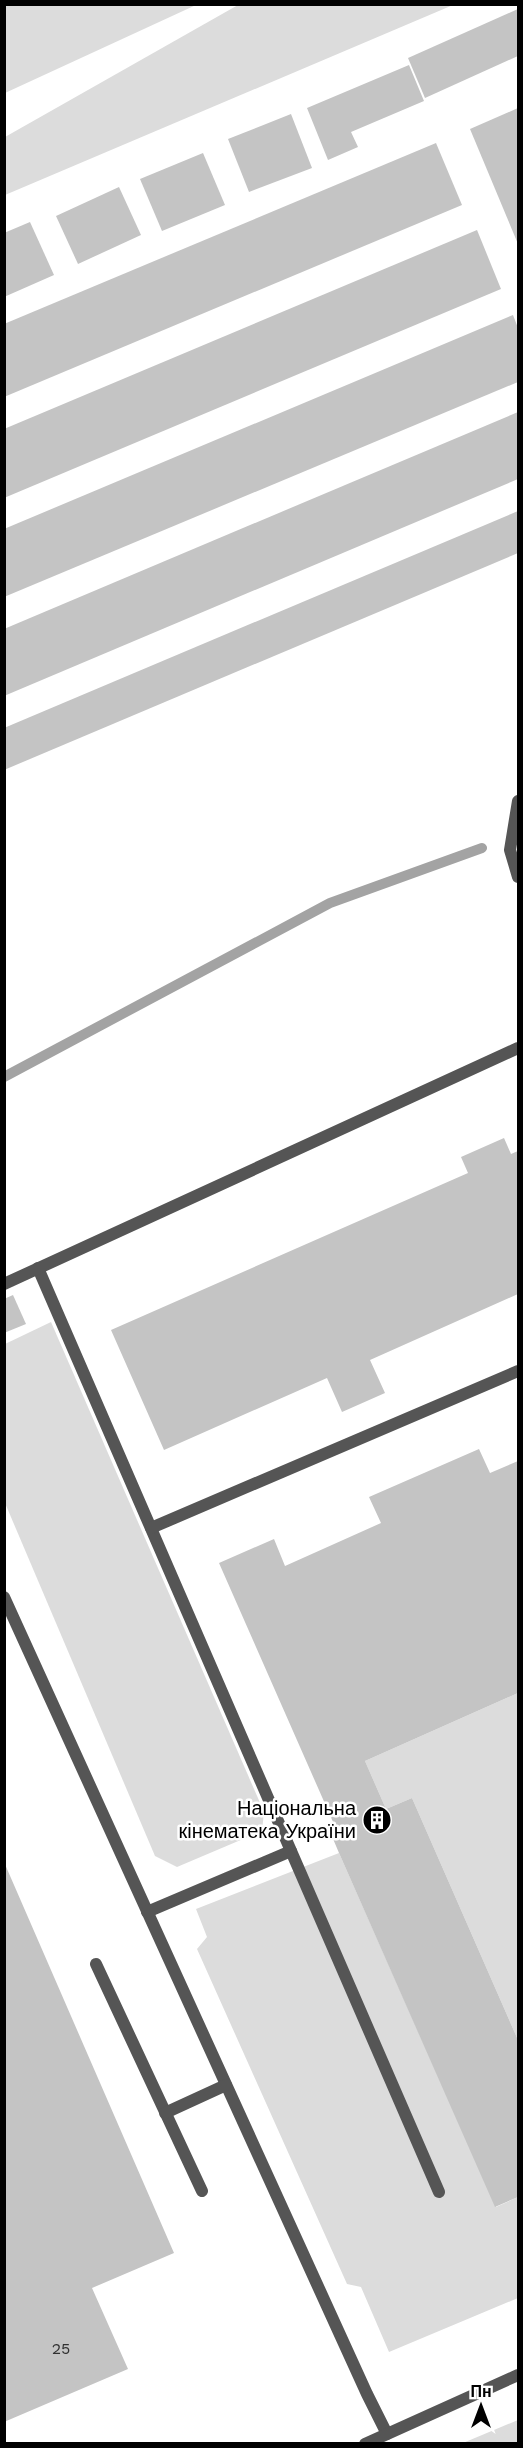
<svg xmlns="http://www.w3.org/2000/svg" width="523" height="2448" font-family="'Work Sans',sans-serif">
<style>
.green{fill:#dcdcdc}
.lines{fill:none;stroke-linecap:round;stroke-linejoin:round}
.stream{stroke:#a3a3a3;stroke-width:10}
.building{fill:#c4c4c4}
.service{stroke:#555;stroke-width:12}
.tertiary{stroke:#555;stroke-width:12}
.labels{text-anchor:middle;stroke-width:5;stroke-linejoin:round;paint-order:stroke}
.number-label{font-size:16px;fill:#313131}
.poi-label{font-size:20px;fill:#000;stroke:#fff;text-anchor:end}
</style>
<rect width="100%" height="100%" fill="#fff"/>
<g class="green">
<polygon points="5,4 196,4 196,5 5,93"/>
<polygon points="238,5 453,5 5,195 5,137"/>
<polygon points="51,1322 264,1812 262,1831 177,1867 155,1856 5,1503 5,1344"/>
<polygon points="518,1693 518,2040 412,1798 386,1809 365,1761"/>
<polygon points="339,1853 496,2207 518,2197 518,2298 389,2352 361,2287 347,2284 197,1949 207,1937 196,1909"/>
<polygon points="518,2420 518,2443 463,2443"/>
</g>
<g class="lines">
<polyline class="stream" points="4,1077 330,903 482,848"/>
</g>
<g class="building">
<polygon points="518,9 518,56 425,98 408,58"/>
<polygon points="409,65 424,101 351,132 358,147 328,160 307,108"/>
<polygon points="518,108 518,244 470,129"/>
<polygon points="291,114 312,168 249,192 228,139"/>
<polygon points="436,143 462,205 4,397 4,324"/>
<polygon points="203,153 225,205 162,231 140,179"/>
<polygon points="119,187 141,235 78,264 56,216"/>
<polygon points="30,222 54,275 4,297 4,233"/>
<polygon points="477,230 501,289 4,498 4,429"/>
<polygon points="513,315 518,328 518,382 4,597 4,529"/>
<polygon points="518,412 518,479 4,696 4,629"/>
<polygon points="518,511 518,553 4,770 4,728"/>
<polygon points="504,1138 511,1154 518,1151 518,1294 370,1360 385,1393 342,1412 327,1378 164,1450 111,1330 468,1173 461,1157"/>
<polygon points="13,1295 26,1324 4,1333 4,1299"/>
<polygon points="479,1449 490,1473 518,1461 518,1693 365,1761 386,1809 412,1798 518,2040 518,2197 495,2207 339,1853 331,1834 337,1831 219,1563 274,1539 285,1566 381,1523 369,1497"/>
<polygon points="4,1862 174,2253 92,2288 128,2369 4,2422"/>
</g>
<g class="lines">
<g class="service">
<polyline points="518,801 510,850 518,877"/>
<polyline points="38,1268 439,2192"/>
<polyline points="4,1284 518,1048"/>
<polyline points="151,1528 518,1371"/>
<polyline points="4,1597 367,2394 387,2434"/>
<polyline points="147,1912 291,1851"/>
<polyline points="96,1964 202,2191"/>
<polyline points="165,2113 226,2085"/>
</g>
<polyline class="tertiary" points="365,2444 518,2375"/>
</g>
<defs>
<g id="building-disc" transform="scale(1.5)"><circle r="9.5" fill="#000" stroke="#fff"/><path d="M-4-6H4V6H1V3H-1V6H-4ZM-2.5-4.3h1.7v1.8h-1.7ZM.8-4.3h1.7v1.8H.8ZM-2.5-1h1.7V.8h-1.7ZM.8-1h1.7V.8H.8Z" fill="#fff"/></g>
</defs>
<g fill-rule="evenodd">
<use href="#building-disc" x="377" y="1820"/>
</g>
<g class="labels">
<g class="number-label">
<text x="61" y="2354">25</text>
</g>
<g class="poi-label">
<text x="356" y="1815">Національна<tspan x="356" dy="23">кінематека України</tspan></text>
</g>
</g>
<rect width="523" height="2448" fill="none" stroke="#000000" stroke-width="12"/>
<g transform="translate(481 2406)" stroke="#ffffff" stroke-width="4.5" paint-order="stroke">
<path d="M0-4.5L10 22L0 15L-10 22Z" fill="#000000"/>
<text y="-9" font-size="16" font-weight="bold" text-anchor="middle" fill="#000000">Пн</text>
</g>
</svg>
